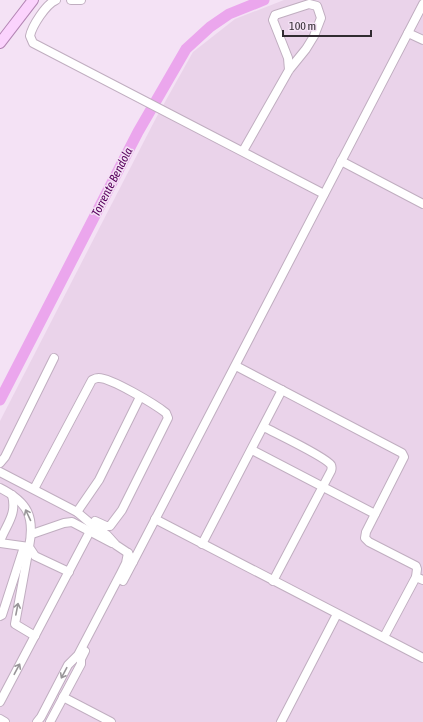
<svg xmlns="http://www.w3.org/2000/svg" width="423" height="722" font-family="'Asap Condensed',sans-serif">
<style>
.built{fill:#ead3ea}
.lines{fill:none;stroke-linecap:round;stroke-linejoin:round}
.river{stroke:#eba6ed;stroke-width:11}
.minor-casing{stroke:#c0aec0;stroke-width:10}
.major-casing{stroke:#b385b4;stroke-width:12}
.minor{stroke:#fff;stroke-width:8}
.major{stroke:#fbd3fd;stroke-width:10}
.oneway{stroke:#989598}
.labels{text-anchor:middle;stroke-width:3;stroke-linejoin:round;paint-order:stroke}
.water-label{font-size:12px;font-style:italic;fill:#58005d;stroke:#f4e2f5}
</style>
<rect width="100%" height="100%" fill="#f4e2f5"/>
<polygon class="built" points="284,0 423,0 423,722 0,722 0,421 156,118 193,52 235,19"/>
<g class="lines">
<polyline class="river" points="0,400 138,132 186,49 210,27 229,14 264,0"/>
<g class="minor-casing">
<g id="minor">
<path d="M 56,0 C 46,4 32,26 30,36 L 33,43 L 324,194"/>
<polyline points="71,0 81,0"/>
<polyline points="408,33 423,40"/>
<polyline points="243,151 289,70 306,49 314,36 321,18 317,6 309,4 275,15 273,20 288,58 289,70"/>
<polyline points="341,161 423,204"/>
<polyline points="236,366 402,453 404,457 366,532 365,538 369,542 416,566 417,569 416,577 423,580"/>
<path d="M 264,427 C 275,433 326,457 331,465 C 332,467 332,468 331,471 L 273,581"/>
<polyline points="252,450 375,514"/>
<polyline points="0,463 5,457 54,358"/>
<polyline points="0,472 77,512 90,523 107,535 116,545 128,553 133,562 423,4"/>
<path d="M 0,488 C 28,502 35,517 29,547 L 35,556 L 69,572"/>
<path d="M 34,489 L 92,380 C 94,379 96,378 98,378 C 110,377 156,405 166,413 L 168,418 L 122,510 L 110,526 L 106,526 L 95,521"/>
<polyline points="77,512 99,480 140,397"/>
<polyline points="155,519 423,658"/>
<polyline points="32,534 64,523 72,522 112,543"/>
<path d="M 0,541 C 7,523 17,515 12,495"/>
<polyline points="0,543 29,547 15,624 35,636"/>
<polyline points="202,544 282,390"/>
<polyline points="123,581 133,562"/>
<polyline points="0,616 2,615 24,547"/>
<polyline points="384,637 416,577"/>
<polyline points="63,697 111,722"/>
<polyline points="0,702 88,535"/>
<polyline points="0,719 5,722"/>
<polyline points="37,722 41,717 68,665 78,655 121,573 126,563 128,553"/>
<polyline points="50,722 81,664 81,659 85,651"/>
<polyline points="281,722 337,614"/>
</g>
</g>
<g class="major-casing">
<polyline id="major" points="0,43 33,0"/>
</g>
<use href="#minor" class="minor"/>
<use href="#major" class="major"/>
</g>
<defs><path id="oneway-shaft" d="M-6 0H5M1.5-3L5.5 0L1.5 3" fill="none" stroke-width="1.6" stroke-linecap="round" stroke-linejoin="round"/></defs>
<g class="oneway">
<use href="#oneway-shaft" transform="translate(28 515) rotate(-115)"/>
<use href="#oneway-shaft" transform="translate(17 609) rotate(-79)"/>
<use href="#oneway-shaft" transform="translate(17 669) rotate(-62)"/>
<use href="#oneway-shaft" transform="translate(64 673) rotate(118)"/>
</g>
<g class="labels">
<g class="water-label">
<text transform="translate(112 182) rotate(-63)" y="4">Torrente Bendola</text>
</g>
</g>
<path d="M283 30v6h88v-6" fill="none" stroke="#312b31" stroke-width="2"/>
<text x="289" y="30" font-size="12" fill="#312b31" stroke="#f4e2f5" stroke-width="3" paint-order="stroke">100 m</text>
</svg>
